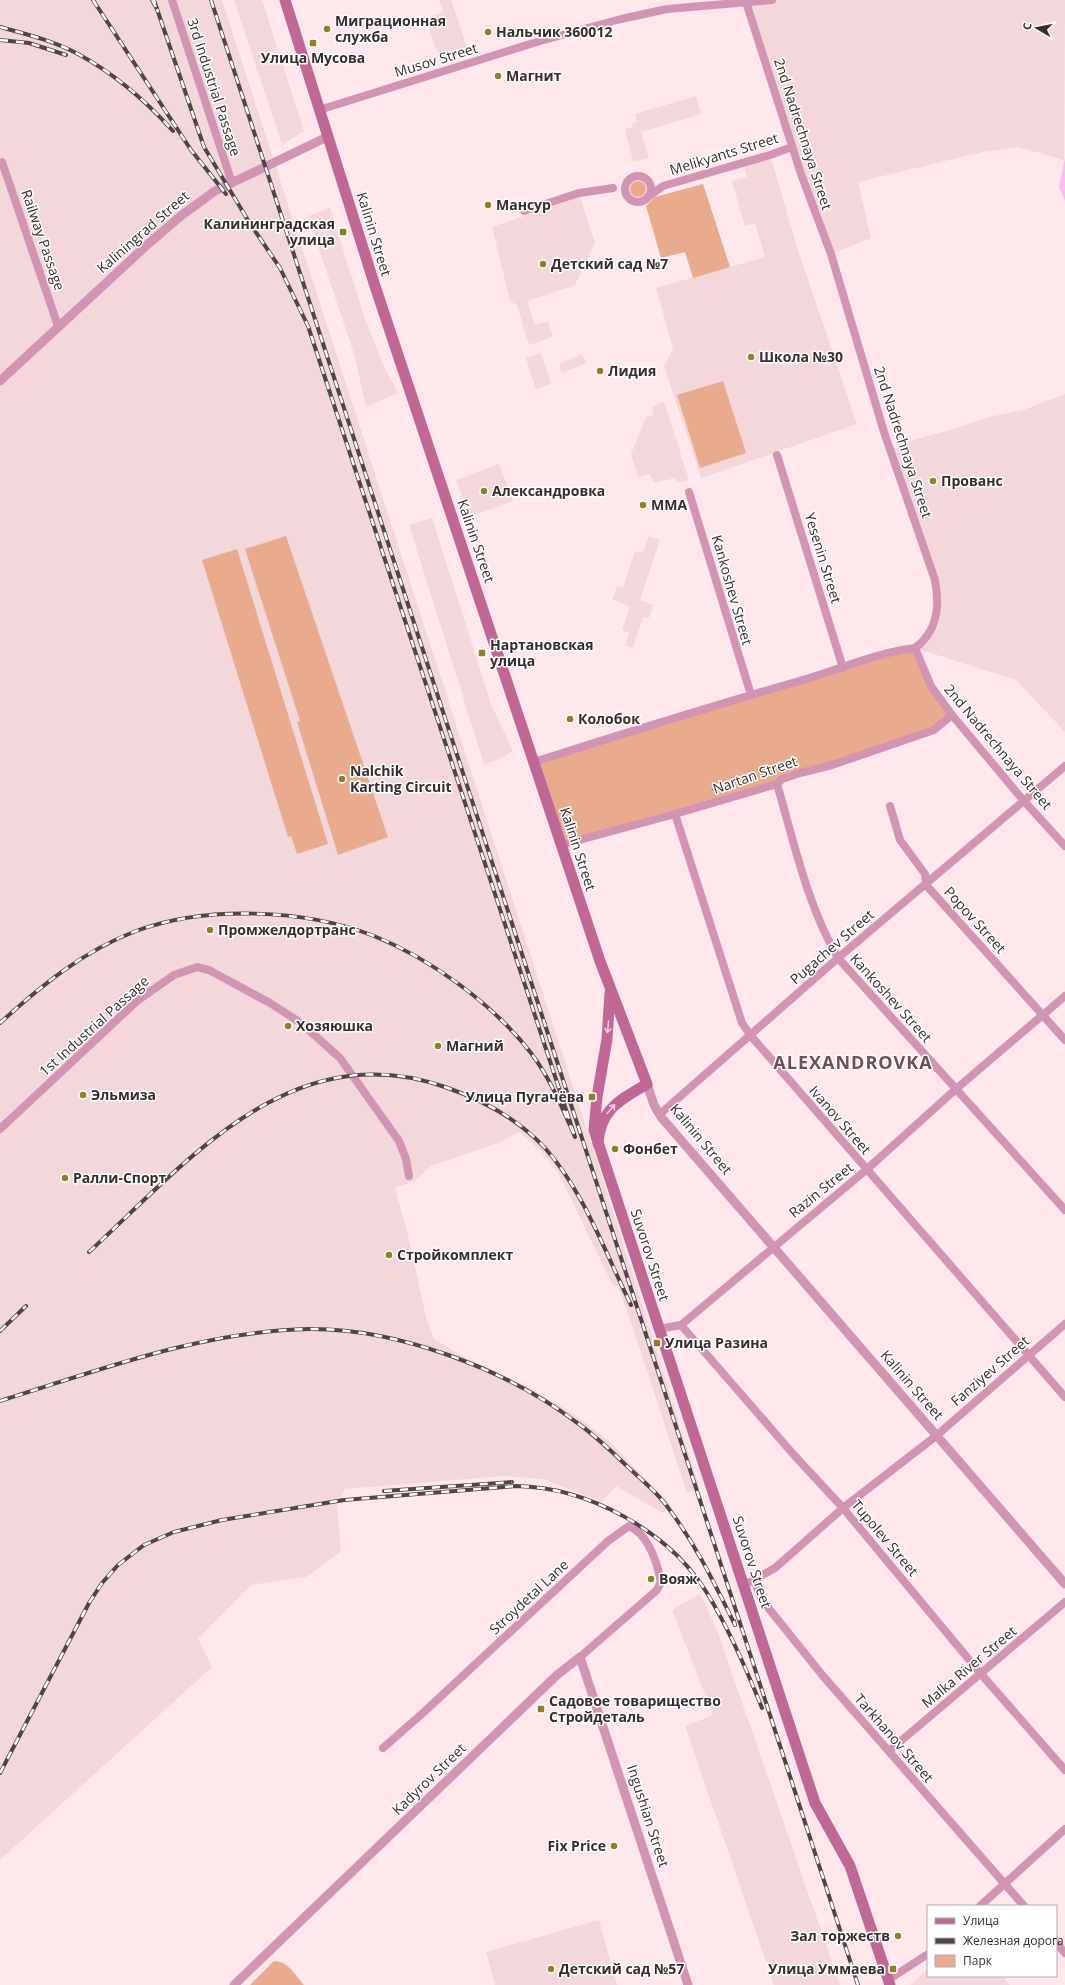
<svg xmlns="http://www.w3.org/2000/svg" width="1065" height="1985" font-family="'Open Sans',sans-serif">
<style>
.built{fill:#f4d7db}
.green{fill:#e9ab8e}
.water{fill:#f9bdf4}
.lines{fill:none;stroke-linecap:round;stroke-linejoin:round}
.minor{stroke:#d194b2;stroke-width:8}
.tertiary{stroke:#d194b2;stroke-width:9}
.secondary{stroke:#bf6795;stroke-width:11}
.rail-casing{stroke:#514447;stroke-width:4}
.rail{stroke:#fff;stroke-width:2.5;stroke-dasharray:8;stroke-linecap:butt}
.oneway{stroke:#ecd1df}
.poi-dot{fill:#8a8129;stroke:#fff;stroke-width:1.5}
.labels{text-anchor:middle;stroke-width:3;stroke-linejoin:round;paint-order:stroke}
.poi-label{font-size:14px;font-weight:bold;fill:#372c2e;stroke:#fff;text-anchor:start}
.street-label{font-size:14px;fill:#372c2e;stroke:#fff}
.district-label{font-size:18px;font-weight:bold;letter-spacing:1px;fill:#695155;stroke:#fff}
</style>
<rect width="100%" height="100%" fill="#ffe7eb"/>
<g class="built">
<polygon points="0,0 222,0 590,1139 700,1489 687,1493 629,1316 618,1287 612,1284 558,1172 540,1150 519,1132 501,1142 431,1166 414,1181 395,1188 408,1235 426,1317 434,1339 466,1358 529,1388 574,1414 609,1441 670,1505 663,1513 616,1486 602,1502 543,1479 504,1476 345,1489 337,1504 341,1551 306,1577 251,1585 198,1639 212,1667 0,1860"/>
<polygon points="234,0 262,0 304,131 282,145"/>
<polygon points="439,0 451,0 468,50 440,60 425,18 443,12"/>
<polygon points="772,0 1065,0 1064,160 1018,147 982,152 858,182 871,238 831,254 746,2"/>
<polygon points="696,96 701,114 641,132 649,158 633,162 625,129 633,127 632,124 637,122 635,114"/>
<polygon points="771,158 797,247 857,424 701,478 664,366 673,349 656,288 765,257 755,223 745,226 732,181 747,177 744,166"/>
<polygon points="580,197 595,243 575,285 527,301 535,325 548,321 553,337 529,345 517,305 510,301 492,227"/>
<polygon points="330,208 365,319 385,369 398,393 366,407 355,357 308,216"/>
<polygon points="541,353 551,384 536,389 526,358"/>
<polygon points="582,354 586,363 562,373 559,364"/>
<polygon points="1065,394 1065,732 1016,680 915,648 924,641 937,601 891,451 899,444 953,429 989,417 1023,410"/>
<polygon points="664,402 689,480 677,482 675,478 654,483 650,474 638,477 631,454 646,417 653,415 653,406"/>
<polygon points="499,464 513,501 470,517 456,480"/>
<polygon points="432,518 491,704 513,751 498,760 484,764 409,525"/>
<polygon points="649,536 660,540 640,600 653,605 649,618 643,617 633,648 625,645 629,633 622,630 630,606 612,600 617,586 623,588 635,551 643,553"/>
<polygon points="700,1594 717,1630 840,1985 774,1985 685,1726 713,1715 672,1610"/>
<polygon points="599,1920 617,1985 495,1985 486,1952"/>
<polygon points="928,1969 928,1976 1002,1976 1010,1985 911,1985"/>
</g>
<g class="green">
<circle cx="638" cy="189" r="8"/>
<polygon points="703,184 730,267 693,278 685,252 661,258 646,206 655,197"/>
<polygon points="723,381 746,453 700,468 677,395"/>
<polygon points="286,536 388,837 338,855 297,722 300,721 245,549"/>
<polygon points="237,549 328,844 297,854 291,836 288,837 202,560"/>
<polygon points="915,648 923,666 952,715 939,726 782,779 561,845 534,762"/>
<path d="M 274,1961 C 287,1960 296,1976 304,1985 L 250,1985 Z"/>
</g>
<polygon class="water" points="1065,158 1065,201 1059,187"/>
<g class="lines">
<g class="minor">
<polyline points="172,0 232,183"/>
<path d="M 746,2 L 801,174 L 831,254 L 884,432 L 935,580 C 940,606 938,631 915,648"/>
<polyline points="319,110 540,41 621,19 667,9 772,0"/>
<polyline points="2,162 58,326"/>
<circle cx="638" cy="189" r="13"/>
<polyline points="648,197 663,186 770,155 792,147"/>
<polyline points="524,211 579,193 613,188"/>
<polyline points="777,455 843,668"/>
<polyline points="689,492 751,695"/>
<polyline points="915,648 931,686 952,715 1023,800 1065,846"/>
<path d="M 534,762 C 622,734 710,707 799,681 C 835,671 878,652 915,648"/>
<path d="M 777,784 C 794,842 807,905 838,958 L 1065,1210"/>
<polyline points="890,806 900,840 925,874 926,885 1065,1040"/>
<polyline points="675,814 742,1023 751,1036 1065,1397"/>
<polyline points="561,845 675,814 777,784 782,779 800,773 832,765 934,730 952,715"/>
<polyline points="660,1114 838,958 1065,766"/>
<polyline points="0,1129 137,1001 174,975 197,967 209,970 270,1003 301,1023 340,1058 399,1141 406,1159 409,1176"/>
<polyline points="681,1325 794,1455 843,1508 981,1674 1065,1770"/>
<polyline points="659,1329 681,1325 866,1170 956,1089 1065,996"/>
<polyline points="754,1580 762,1600 823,1676 1024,1906"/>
<polyline points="750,1582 775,1568 843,1508 936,1436 1065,1324"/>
<path d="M 383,1748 L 424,1712 L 608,1541 L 629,1526 C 649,1535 657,1562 661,1582 L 657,1590 L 580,1657"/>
<polyline points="889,1751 1065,1602"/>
<polyline points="980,1906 1065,1829"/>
<polyline points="1056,1943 1065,1953"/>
<polyline points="888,1980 928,1954"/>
</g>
<g class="tertiary">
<polyline points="0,381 147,245 182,215 215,191 327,137"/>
<polyline points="647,1084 654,1105 661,1117 1065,1584"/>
<polyline points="234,1985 532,1699 557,1675 580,1657 688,1985"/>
</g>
<g class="secondary">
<path d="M 285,0 L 374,283 L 600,961 L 647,1084 C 620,1100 600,1109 598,1144"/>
<polyline points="610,993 607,1039 597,1097 594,1130 815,1803 850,1866 890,1985"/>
</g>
<g class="rail-casing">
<g id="rail">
<polyline points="93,0 191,150 226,194"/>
<polyline points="152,0 157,9 154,0"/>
<polyline points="211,0 858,1985"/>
<path d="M 0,27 C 26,34 54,41 78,54 C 115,74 145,100 173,131"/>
<polyline points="0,40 29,43 66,55"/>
<path d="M 0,1023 C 41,986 83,951 136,931 C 206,905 305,909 374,936 C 431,959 493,1004 531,1053 C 550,1078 562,1107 575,1137 L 308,326 L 280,268 L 249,222 L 204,147 L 157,9"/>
<path d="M 89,1252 C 189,1160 292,1034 445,1087 C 483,1100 517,1118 545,1148 C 584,1192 605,1252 631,1305"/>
<polyline points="0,1331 26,1306"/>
<path d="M 0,1401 C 100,1370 202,1331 309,1329 C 396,1328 506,1369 576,1422 C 595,1435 612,1452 629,1468 C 640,1478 653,1489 663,1501 C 693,1539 714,1582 735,1625 L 734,1621"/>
<polyline points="384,1491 512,1482"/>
<path d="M 0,1773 L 89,1603 L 102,1583 L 118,1565 L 144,1545 L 174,1532 L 222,1520 L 344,1500 L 516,1486 C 588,1487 669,1531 707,1593 C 729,1629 746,1668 762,1708"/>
</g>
</g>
<use href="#rail" class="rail"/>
</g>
<defs><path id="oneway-shaft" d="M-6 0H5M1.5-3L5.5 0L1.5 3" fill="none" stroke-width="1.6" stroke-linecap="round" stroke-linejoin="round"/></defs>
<g class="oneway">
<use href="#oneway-shaft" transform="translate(608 1027) rotate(96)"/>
<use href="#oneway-shaft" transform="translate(611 1109) rotate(-49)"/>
</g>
<g class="poi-dot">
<circle cx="327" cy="29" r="4"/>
<circle cx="488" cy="32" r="4"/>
<rect x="309" y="39" width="8" height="8" rx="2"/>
<circle cx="498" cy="76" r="4"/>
<circle cx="488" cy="205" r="4"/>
<rect x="339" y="228" width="8" height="8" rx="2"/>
<circle cx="543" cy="264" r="4"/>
<circle cx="751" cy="357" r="4"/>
<circle cx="600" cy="371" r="4"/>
<circle cx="933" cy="481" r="4"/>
<circle cx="484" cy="491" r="4"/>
<circle cx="643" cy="505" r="4"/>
<rect x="478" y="649" width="8" height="8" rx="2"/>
<circle cx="570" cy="719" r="4"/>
<circle cx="342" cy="779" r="4"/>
<circle cx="210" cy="930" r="4"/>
<circle cx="288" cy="1026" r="4"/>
<circle cx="438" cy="1046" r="4"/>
<circle cx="83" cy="1095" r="4"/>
<rect x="588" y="1093" width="8" height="8" rx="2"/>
<circle cx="615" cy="1149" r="4"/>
<circle cx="65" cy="1178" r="4"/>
<circle cx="389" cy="1255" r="4"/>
<rect x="653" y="1339" width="8" height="8" rx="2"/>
<circle cx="651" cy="1579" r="4"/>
<rect x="537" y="1705" width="8" height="8" rx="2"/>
<circle cx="614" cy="1846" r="4"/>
<circle cx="898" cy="1936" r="4"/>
<circle cx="551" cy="1969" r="4"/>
<rect x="889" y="1965" width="8" height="8" rx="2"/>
</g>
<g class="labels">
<g class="poi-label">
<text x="335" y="26">Миграционная<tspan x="335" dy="16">служба</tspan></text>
<text x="496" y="37">Нальчик 360012</text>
<text x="313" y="63" text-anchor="middle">Улица Мусова</text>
<text x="506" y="81">Магнит</text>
<text x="496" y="210">Мансур</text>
<text x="335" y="229" text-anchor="end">Калининградская<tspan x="335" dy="16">улица</tspan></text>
<text x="551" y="269">Детский сад №7</text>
<text x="759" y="362">Школа №30</text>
<text x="608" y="376">Лидия</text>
<text x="941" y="486">Прованс</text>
<text x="492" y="496">Александровка</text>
<text x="651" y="510">MMA</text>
<text x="490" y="650">Нартановская<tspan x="490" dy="16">улица</tspan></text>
<text x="578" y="724">Колобок</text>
<text x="350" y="776">Nalchik<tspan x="350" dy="16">Karting Circuit</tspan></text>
<text x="218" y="935">Промжелдортранс</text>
<text x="296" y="1031">Хозяюшка</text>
<text x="446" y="1051">Магний</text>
<text x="91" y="1100">Эльмиза</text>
<text x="584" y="1102" text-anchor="end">Улица Пугачёва</text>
<text x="623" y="1154">Фонбет</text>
<text x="73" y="1183">Ралли-Спорт</text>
<text x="397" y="1260">Стройкомплект</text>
<text x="665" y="1348">Улица Разина</text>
<text x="659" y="1584">Вояж</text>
<text x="549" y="1706">Садовое товарищество<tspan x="549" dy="16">Стройдеталь</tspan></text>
<text x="606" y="1851" text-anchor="end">Fix Price</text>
<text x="890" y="1941" text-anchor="end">Зал торжеств</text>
<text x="559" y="1974">Детский сад №57</text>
<text x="885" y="1974" text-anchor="end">Улица Уммаева</text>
</g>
<g class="street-label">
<text transform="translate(436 60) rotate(-17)" y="5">Musov Street</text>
<text transform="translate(214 87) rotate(72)" y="5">3rd Industrial Passage</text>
<text transform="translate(803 134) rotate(72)" y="5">2nd Nadrechnaya Street</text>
<text transform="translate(724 154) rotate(-17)" y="5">Melikyants Street</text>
<text transform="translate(143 232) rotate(-41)" y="5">Kaliningrad Street</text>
<text transform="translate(374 234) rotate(73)" y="5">Kalinin Street</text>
<text transform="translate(43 240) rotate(71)" y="5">Railway Passage</text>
<text transform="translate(903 442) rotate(72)" y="5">2nd Nadrechnaya Street</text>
<text transform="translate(476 541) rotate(71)" y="5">Kalinin Street</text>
<text transform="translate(823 558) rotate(73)" y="5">Yesenin Street</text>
<text transform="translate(732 590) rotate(74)" y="5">Kankoshev Street</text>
<text transform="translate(998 747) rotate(50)" y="5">2nd Nadrechnaya Street</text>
<text transform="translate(755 775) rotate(-19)" y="5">Nartan Street</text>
<text transform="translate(578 849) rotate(72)" y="5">Kalinin Street</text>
<text transform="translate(975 920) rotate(48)" y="5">Popov Street</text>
<text transform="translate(832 947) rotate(-41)" y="5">Pugachev Street</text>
<text transform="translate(891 998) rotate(48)" y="5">Kankoshev Street</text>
<text transform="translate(94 1026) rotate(-42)" y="5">1st Industrial Passage</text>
<text transform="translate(840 1120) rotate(49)" y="5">Ivanov Street</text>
<text transform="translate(701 1139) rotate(50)" y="5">Kalinin Street</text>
<text transform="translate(821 1190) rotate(-39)" y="5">Razin Street</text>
<text transform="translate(650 1255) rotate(72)" y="5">Suvorov Street</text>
<text transform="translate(990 1371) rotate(-41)" y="5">Fanziyev Street</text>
<text transform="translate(912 1385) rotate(49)" y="5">Kalinin Street</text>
<text transform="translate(885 1538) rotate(50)" y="5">Tupolev Street</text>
<text transform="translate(752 1562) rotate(72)" y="5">Suvorov Street</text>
<text transform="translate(529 1597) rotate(-43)" y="5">Stroydetal Lane</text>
<text transform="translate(969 1667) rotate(-40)" y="5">Malka River Street</text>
<text transform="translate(894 1738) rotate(49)" y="5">Tarkhanov Street</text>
<text transform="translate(429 1779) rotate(-44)" y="5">Kadyrov Street</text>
<text transform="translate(648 1816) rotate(72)" y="5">Ingushian Street</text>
</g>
<g class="district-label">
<text x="853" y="1069">ALEXANDROVKA</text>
</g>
</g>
<rect x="927" y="1905" width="130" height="72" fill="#ffffff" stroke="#afabab"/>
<rect x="935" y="1918" width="20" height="6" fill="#bf6795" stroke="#afabab"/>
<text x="963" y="1925" font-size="12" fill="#372c2e">Улица</text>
<rect x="935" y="1938" width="20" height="6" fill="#514447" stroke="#afabab"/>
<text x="963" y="1945" font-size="12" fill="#372c2e">Железная дорога</text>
<rect x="935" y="1955" width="20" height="12" fill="#e9ab8e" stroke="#afabab"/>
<text x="963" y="1965" font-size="12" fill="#372c2e">Парк</text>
<g transform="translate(1037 28) rotate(280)" stroke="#ffffff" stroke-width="3" paint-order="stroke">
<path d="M0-3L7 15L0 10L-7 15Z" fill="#372c2e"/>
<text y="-6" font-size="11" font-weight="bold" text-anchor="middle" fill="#372c2e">С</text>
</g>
</svg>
